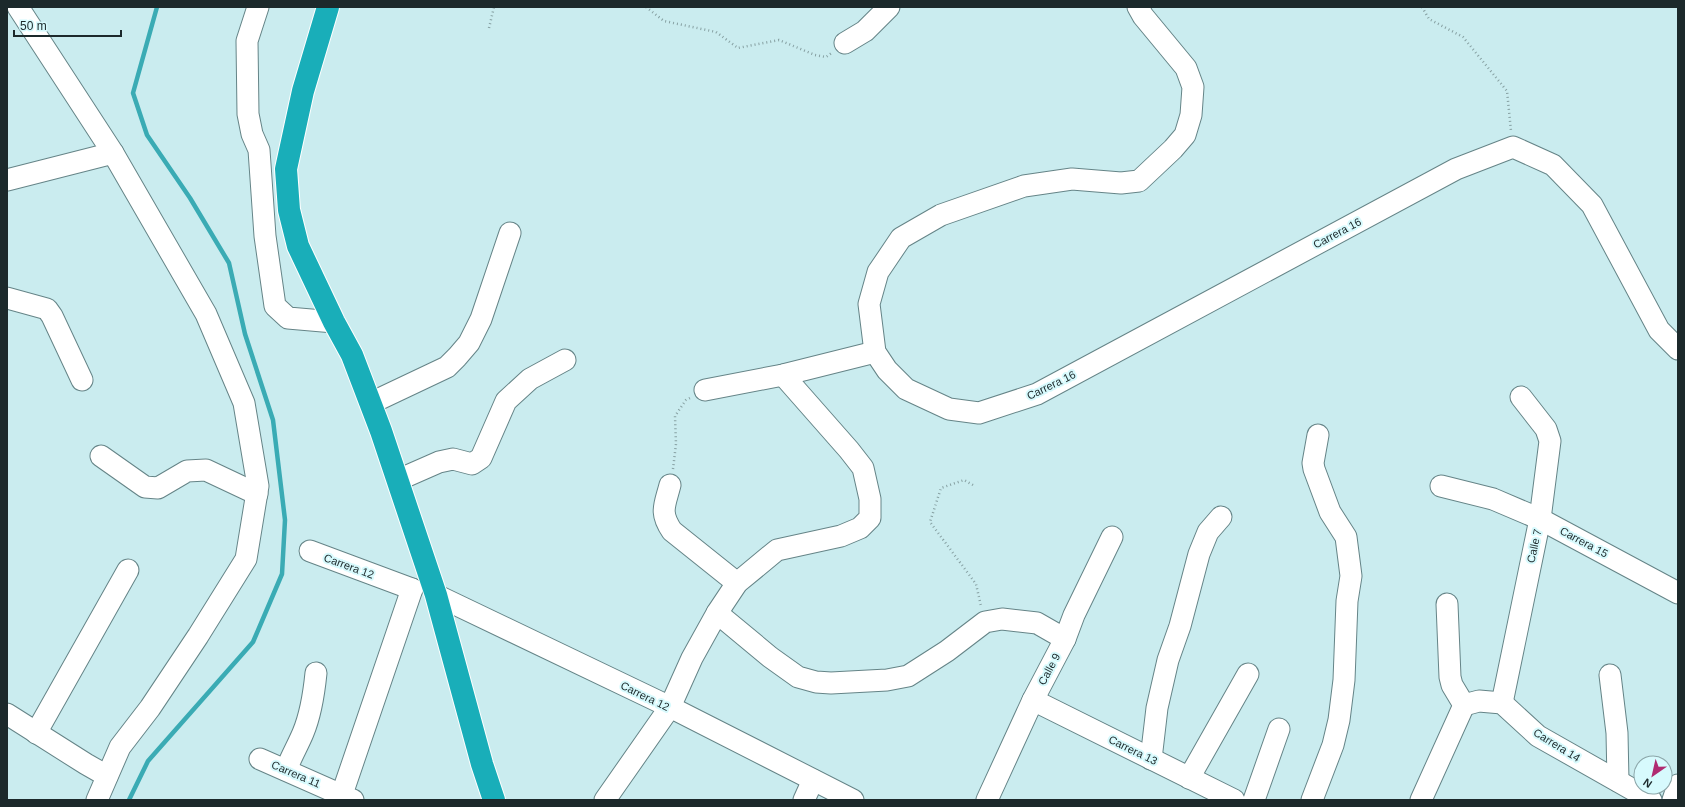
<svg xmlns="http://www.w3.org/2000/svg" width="1685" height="807" font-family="Arial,sans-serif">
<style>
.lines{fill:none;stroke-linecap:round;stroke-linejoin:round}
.stream{stroke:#3aabb4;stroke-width:4.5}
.minor-casing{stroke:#658487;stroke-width:23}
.highway-casing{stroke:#fff;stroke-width:24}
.path{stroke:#87a1a3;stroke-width:2.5;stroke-dasharray:1 3;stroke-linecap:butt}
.minor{stroke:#fff;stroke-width:21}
.highway{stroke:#19aeb9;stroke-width:22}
.labels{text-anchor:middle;stroke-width:4;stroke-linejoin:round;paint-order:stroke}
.street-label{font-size:11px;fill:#1c292b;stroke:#d7fafd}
</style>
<rect width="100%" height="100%" fill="#caecef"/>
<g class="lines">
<polyline class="stream" points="129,800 148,761 253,642 282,574 285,520 273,420 245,334 229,263 190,198 147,135 133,93 157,7"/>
<g class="minor-casing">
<g id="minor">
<polyline points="18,7 113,153 206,314 244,403 258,486 246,559 198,636 150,708 120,747 97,800"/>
<polyline points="258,7 247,41 248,114 252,134 259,150 265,236 275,306 288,318 334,322"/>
<polyline points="1138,7 1143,16 1186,68 1193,87 1191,115 1185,135 1173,149 1139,181 1121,183 1072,179 1024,186 941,215 901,238 878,272 869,304 875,352 887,370 906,389 949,409 979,413 1037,394 1456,169 1513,147 1553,165 1592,205 1659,330 1678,349"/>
<polyline points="845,43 865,31 889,7"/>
<polyline points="7,180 113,153"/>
<polyline points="7,298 47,309 52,316 82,380"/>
<polyline points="705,390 783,375 875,352"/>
<polyline points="371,403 447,367 457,357 469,343 481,319 510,233"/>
<polyline points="101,456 145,487 158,488 187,471 206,470 257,494"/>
<polyline points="398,480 439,462 453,459 472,464 481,458 506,401 530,379 565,360"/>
<path d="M 670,485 C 665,505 659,512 672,531 L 737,583"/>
<polyline points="1441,486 1493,499 1540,519 1678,593"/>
<polyline points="310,551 412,589"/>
<polyline points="436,595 670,707 853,800"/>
<polyline points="1447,604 1450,677 1452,685 1464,705"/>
<polyline points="717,613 770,657 798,677 816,682 831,683 887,680 908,676 947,651 985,622 1002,619 1037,623 1065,639"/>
<polyline points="1610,675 1617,733 1618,781"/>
<polyline points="1033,700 1234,800"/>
<polyline points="1502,703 1540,519 1550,441 1546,429 1521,397"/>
<polyline points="1464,705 1479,701 1502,703 1538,736 1651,800"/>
<polyline points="7,714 86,764 107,776"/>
<polyline points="36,733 128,570"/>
<polyline points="260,759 353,800"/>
<polyline points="1151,759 1157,708 1168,660 1180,626 1199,554 1208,532 1221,517"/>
<path d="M 286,770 C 291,757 298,745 303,733 C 311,714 314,693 316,673"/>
<polyline points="1189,778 1248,674"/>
<polyline points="340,800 412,589"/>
<polyline points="605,800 670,707 692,658 717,613 737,583 777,550 841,536 860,528 870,518 870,499 863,468 849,450 783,375"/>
<polyline points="804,800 813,780"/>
<polyline points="987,800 1033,700 1065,639 1074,615 1112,537"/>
<polyline points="1254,800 1279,729"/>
<polyline points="1312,800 1333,745 1339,720 1344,680 1347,601 1351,576 1346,537 1330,512 1314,469 1313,463 1318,435"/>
<polyline points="1421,800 1464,705"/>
<polyline points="1673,800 1678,785"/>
</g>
</g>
<g class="highway-casing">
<polyline id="highway" points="328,7 303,91 286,169 289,210 298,246 334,322 352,355 381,431 436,595 482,764 494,800"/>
</g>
<g class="path">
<polyline points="646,7 664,21 716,32 738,48 779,40 815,55 826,57 833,52"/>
<polyline points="1422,7 1429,19 1463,37 1507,91 1511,131"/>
<polyline points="489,28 494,7"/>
<polyline points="673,469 676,444 675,416 686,400 690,398"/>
<polyline points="973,485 964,480 941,488 930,522 976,584 981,606"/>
</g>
<use href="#minor" class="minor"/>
<use href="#highway" class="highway"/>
</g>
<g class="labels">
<g class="street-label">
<text transform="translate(1337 233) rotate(-28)" y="4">Carrera 16</text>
<text transform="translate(1051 385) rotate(-26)" y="4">Carrera 16</text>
<text transform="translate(1584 542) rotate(28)" y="4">Carrera 15</text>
<text transform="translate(1534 546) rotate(-78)" y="4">Calle 7</text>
<text transform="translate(349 566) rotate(20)" y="4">Carrera 12</text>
<text transform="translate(1049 669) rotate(-62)" y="4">Calle 9</text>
<text transform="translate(645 696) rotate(26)" y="4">Carrera 12</text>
<text transform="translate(1557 745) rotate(32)" y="4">Carrera 14</text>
<text transform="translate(1133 750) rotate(26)" y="4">Carrera 13</text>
<text transform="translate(296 774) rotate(23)" y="4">Carrera 11</text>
</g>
</g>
<rect width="1685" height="807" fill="none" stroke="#1c292b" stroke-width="16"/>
<g transform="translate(1653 775) rotate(214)"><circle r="19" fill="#d7fafd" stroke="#8ca6a9"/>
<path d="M0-3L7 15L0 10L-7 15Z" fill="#b02b71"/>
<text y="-6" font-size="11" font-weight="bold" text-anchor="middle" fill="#1c292b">N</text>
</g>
<path d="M14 30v6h107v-6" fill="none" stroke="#1c292b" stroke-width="2"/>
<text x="20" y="30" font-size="12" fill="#1c292b" stroke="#d7fafd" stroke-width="3" paint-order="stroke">50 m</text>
</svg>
